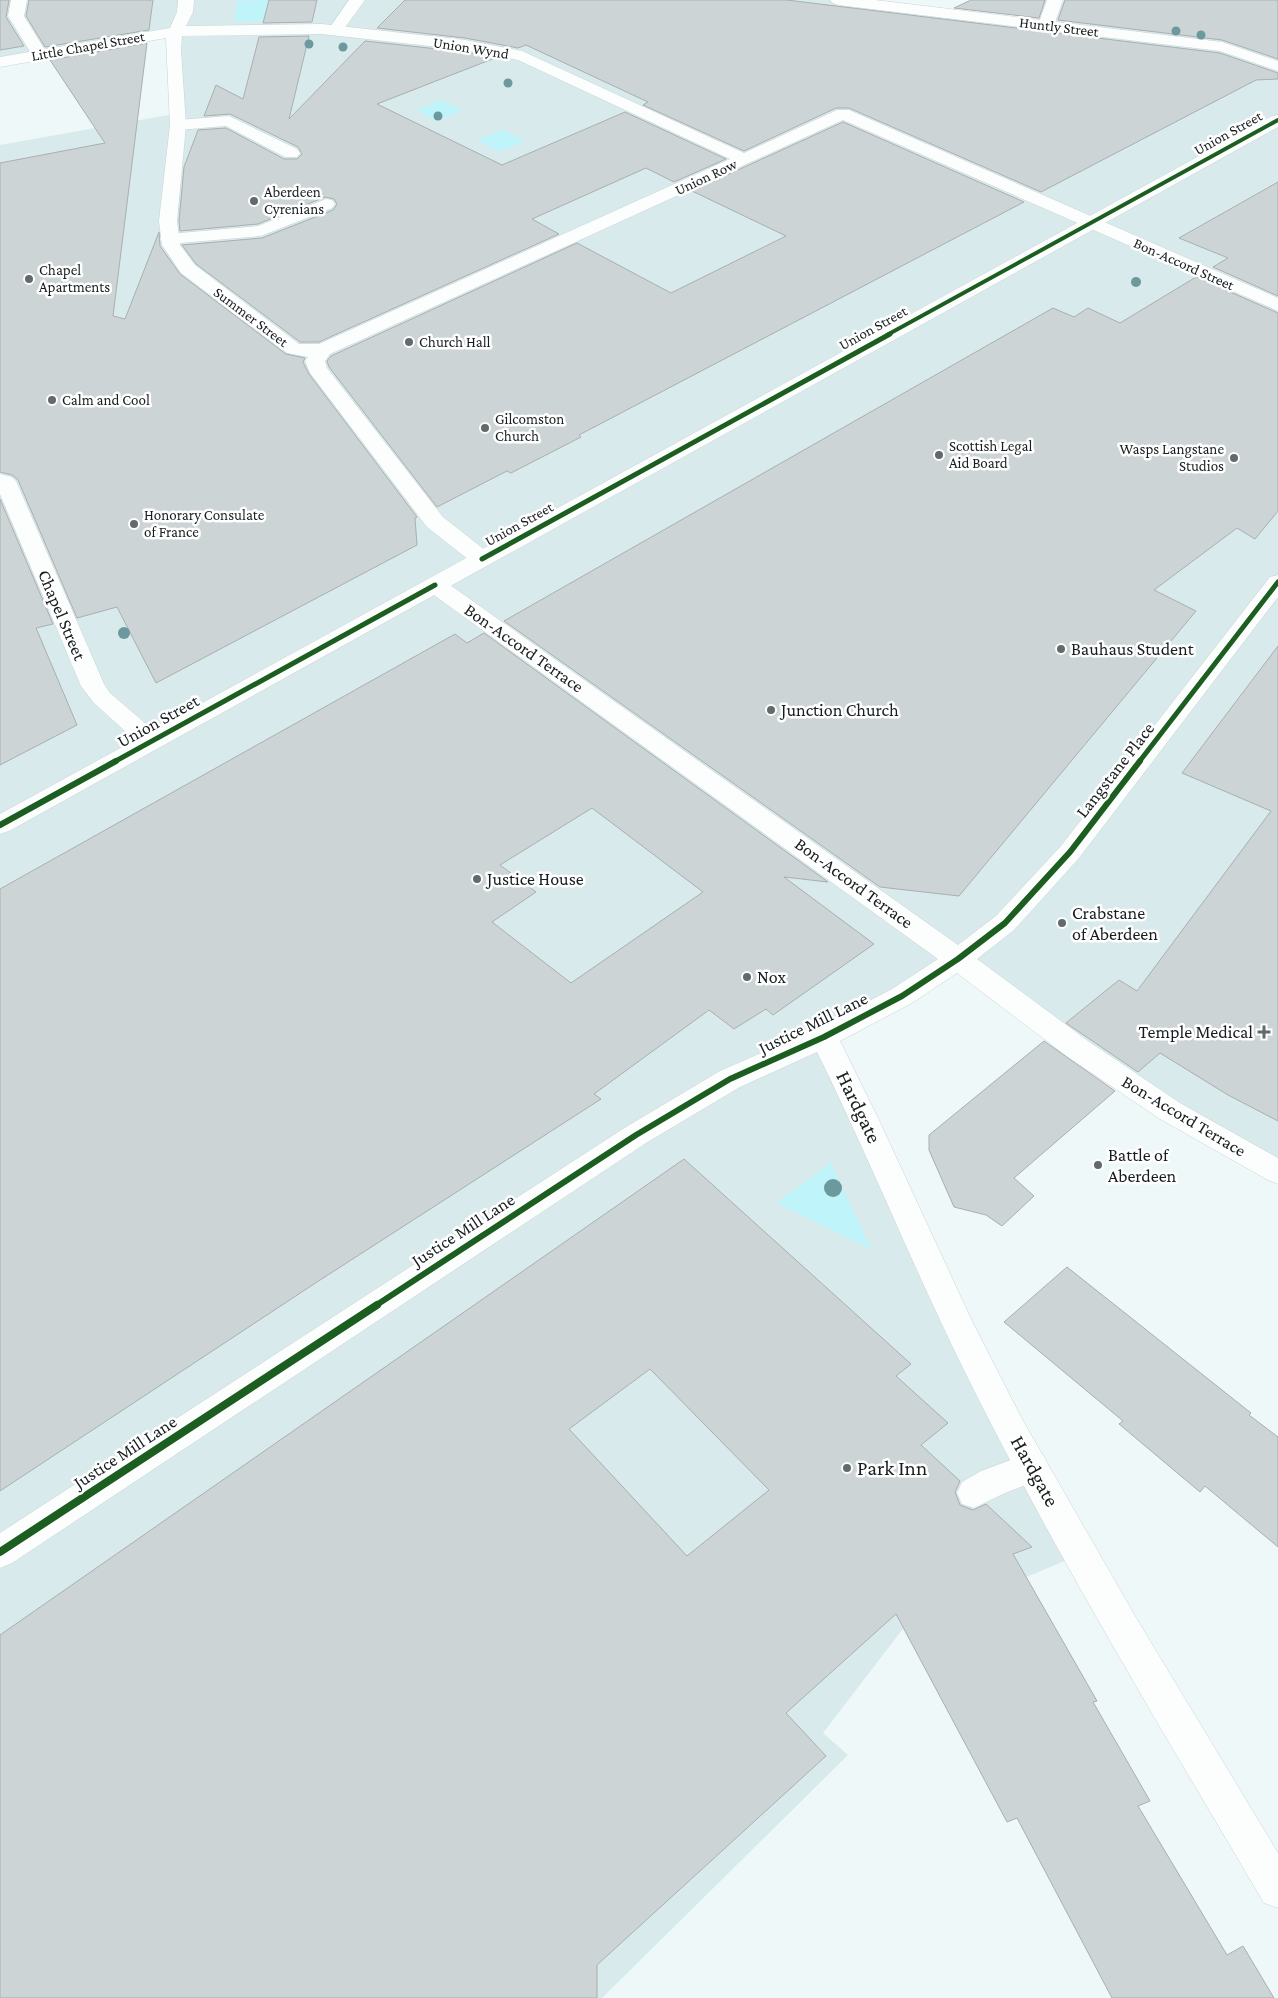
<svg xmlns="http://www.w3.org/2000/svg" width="1278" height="1998" font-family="'Crimson Pro',serif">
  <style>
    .built { fill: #d8eaec }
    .green { fill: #bef4fa }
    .building { fill: #cdd4d5; stroke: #a8afb0; fill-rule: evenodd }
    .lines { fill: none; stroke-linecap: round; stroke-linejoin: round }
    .service-casing { stroke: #cbd3d4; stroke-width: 1 }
    .minor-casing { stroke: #cbd3d4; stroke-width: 1 }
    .tertiary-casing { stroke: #cbd3d4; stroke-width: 1 }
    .service { fill: #fcfefe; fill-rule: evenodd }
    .minor { fill: #fcfefe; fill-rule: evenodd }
    .tertiary { fill: #fcfefe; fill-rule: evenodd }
    .cycleway-far3-casing { stroke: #fff; stroke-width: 5.5 }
    .cycleway-far2-casing { stroke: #fff; stroke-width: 8 }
    .cycleway-far1-casing { stroke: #fff; stroke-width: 9 }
    .cycleway-casing { stroke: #fff; stroke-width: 11 }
    .cycleway-far3 { stroke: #1b5e20; stroke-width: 4 }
    .cycleway-far2 { stroke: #1b5e20; stroke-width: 5 }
    .cycleway-far1 { stroke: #1b5e20; stroke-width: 6 }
    .cycleway { stroke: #1b5e20; stroke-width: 8 }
    .tree { fill: #6c999d }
    .poi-dot { fill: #636a6b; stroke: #fff; stroke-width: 2 }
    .labels { text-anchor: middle; stroke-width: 5; stroke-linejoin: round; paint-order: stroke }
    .far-street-label { font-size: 15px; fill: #181e1f; stroke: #fff }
    .far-poi-label { font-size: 15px; fill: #181e1f; stroke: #fff; text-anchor: start }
    .street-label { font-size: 18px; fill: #181e1f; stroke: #fff }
    .poi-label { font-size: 18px; fill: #181e1f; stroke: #fff; text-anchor: start }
    .near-street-label { font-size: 21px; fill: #181e1f; stroke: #fff }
    .near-poi-label { font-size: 21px; fill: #181e1f; stroke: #fff; text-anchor: start }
  </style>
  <rect width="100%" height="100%" fill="#eef8f9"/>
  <!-- built -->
  <path class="built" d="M0 0H838L1031 23 1041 0H1278V1172L958 959 824 1037 1081 1554 902 1630 823 1733 848 1755 602 1998H0V145L174 114 169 31 0 62Z"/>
  <!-- green -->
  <path class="green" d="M269 0 263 21 235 22 237 1Z
    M441 100 463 110 437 121 416 110Z
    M503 130 525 141 500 152 477 140Z
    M831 1163 871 1249 776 1203Z"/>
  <!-- building -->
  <path class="building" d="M0 0H9L6 17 24 46 0 50Z
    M29 0H153L149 30 45 47 26 16Z
    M269 0H317L312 22 263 23Z
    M405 0H787L1220 53 1278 73V79L1256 80 1041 192 849 108H836L744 151 643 105 648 102 526 45 518 48 465 38 377 28Z
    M971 0H1045L1039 18 954 8Z
    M1065 0H1278V59L1222 40 1058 20Z
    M309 36 289 119 365 41 465 52 495 58 377 104 502 165 625 112 726 159 674 182 646 168 532 219 559 234 319 342H300L196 264 182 245 262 238 333 210 337 204 334 199 325 197 258 224 180 231 179 221 184 167 198 130 226 128 284 159H297L302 154 298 147 230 114 204 116 216 85 243 99 259 37Z
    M147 43 113 316 125 319 159 232 160 246 180 274 286 354 305 358 303 362 309 374 417 517 415 518 417 545 156 683 117 607 77 618 18 480 12 475 0 472V163L105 143 50 60Z
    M843 122 1024 202 579 435 581 437 511 473 507 471 437 507 329 367 327 361 331 356 577 243 671 293 786 236 692 191Z
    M1278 182V296L1213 267 1228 258 1179 238Z
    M1196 277 1278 313V511L1255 539 1237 528 1154 590 1196 611 959 896 880 887 504 621 1053 308 1074 317 1088 308 1120 323Z
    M0 499 53 624 36 628 77 725 0 765Z
    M484 633 828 882 784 877 874 944 773 1015 766 1009 734 1029 709 1010 594 1094 601 1099 317 1282 0 1491V889L455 634 467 643ZM592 808 703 892 571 983 492 922 536 892 500 865Z
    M1278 646V1121L1228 1095 1160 1053 1138 1072 1066 1023 1119 980 1137 991 1271 811 1182 773Z
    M1044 1041 1115 1091 1014 1178 1034 1196 1002 1226 986 1215 954 1207 929 1150V1135Z
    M684 1159 911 1364 896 1376 948 1423 921 1445 960 1481 955 1492 960 1505 973 1510 986 1504 1032 1547 1013 1554 1097 1701 1093 1702 1150 1801 1138 1806 1227 1955 1243 1946 1274 1998H1112L1017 1818 1007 1822 896 1614 786 1713 826 1756 597 1965V1998H0V1635ZM650 1369 769 1490 687 1556 569 1429Z
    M1067 1267 1251 1413 1249 1415 1278 1437V1547L1205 1486 1200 1492 1119 1424 1123 1421 1004 1322Z"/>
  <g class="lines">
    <defs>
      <path id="service" d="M11 0H27L24 16 48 55 46 58H34L8 16Z
        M349 0H365L341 33H331L328 30Z
        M1047 0H1063L1054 25 1051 28H1041L1038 25Z
        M229 116 297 149 300 153 297 157H285L226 126 178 130 172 129 170 125 172 121 178 120Z
        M326 199 332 200 335 204 332 208 261 236 169 244 163 243 160 239 163 235 169 234 258 226Z
        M1032 1452 1044 1456 1049 1467 1044 1478 1005 1493 974 1508 962 1504 957 1493 962 1482 981 1471Z"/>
      <path id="minor" d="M178 0H194L193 12 186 26 322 24 465 40 522 51 744 153 837 110H849L1278 298V311L843 120 330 354 325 361 327 368 443 517 490 554 493 559 490 564 482 566 474 564 427 527 310 373 305 361 308 357 287 353 181 273 162 245 159 221 170 125 166 38 0 67V57L170 28 177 12ZM322 34 465 50 518 60 730 159 319 344H299L195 265 180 245 177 221 186 125 181 50 182 36Z
        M830 0H875L1222 42 1278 61V71L1220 51 838 5 833 3Z
        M1278 575V597L1079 858 1014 930 977 959 1088 1041 1180 1103 1278 1158V1184L1268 1180 1160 1119 1068 1057 957 973 912 1003 840 1041 878 1118 971 1319 1022 1419 1135 1616 1278 1853V1908L1264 1903C1161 1728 1055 1554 965 1372 913 1267 869 1157 817 1052L740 1087 646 1143 12 1563 0 1568V1533L626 1127 720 1071 814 1030 892 989 938 959 427 590 424 585 427 580 435 578 443 580 958 945 996 916 1061 846 1270 577Z"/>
      <path id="tertiary" d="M1278 115V127L9 831 0 834V814L135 740 94 703 81 686 0 494V474L12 477 16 481 104 684 110 693 153 730 1272 116Z"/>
    </defs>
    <!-- service casing -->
    <use href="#service" class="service-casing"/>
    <!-- minor casing -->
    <use href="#minor" class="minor-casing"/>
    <!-- tertiary casing -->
    <use href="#tertiary" class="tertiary-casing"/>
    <!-- service -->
    <use href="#service" class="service"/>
    <!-- minor -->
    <use href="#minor" class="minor"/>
    <!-- tertiary -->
    <use href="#tertiary" class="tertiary"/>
    <defs>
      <path id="cycleway-far3" d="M887 335 1278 120"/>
      <path id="cycleway-far2" d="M482 559 890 334
        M114 762 435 585
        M1139 762 1278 582"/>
      <path id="cycleway-far1" d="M0 825 116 761
        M375 1306 636 1135 730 1079 824 1037 902 996 958 959 1005 923 1070 852 1140 761"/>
      <path id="cycleway" d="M0 1552 377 1305"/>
    </defs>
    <!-- cycleway-far3 casing -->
    <use href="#cycleway-far3" class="cycleway-far3-casing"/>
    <!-- cycleway-far2 casing -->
    <use href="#cycleway-far2" class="cycleway-far2-casing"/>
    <!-- cycleway-far1 casing -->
    <use href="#cycleway-far1" class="cycleway-far1-casing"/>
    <!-- cycleway casing -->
    <use href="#cycleway" class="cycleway-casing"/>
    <!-- cycleway-far3 -->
    <use href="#cycleway-far3" class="cycleway-far3"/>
    <!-- cycleway-far2 -->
    <use href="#cycleway-far2" class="cycleway-far2"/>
    <!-- cycleway-far1 -->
    <use href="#cycleway-far1" class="cycleway-far1"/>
    <!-- cycleway -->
    <use href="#cycleway" class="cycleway"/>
  </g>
  <!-- trees -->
  <g class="tree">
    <circle cx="1176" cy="31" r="4.5"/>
    <circle cx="1201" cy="35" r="4.5"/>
    <circle cx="309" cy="44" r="4.5"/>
    <circle cx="343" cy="47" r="4.5"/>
    <circle cx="508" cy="83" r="4.5"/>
    <circle cx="438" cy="116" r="4.5"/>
    <circle cx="1136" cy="282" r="5"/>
    <circle cx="124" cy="633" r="6"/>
    <circle cx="833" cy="1188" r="9"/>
  </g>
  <!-- markers -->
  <g class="poi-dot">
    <circle cx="254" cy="201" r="5"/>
    <circle cx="29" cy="279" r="5"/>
    <circle cx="409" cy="342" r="5"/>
    <circle cx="52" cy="400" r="5"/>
    <circle cx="485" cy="428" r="5"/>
    <circle cx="939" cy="455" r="5"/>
    <circle cx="1234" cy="458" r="5"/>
    <circle cx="134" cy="524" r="5"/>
    <circle cx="1061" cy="649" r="5"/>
    <circle cx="771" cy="710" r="5"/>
    <circle cx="477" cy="879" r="5"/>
    <circle cx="1062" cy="923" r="5"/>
    <circle cx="747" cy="977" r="5"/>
    <path d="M1261.5 1024.5h5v5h5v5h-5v5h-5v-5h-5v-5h5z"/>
    <circle cx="1098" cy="1165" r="5"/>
    <circle cx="847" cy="1468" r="5"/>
  </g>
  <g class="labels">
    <!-- far-street labels -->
    <g class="far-street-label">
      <text transform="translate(1059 27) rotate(7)" y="5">Huntly Street</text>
      <text transform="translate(88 46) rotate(-10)" y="5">Little Chapel Street</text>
      <text transform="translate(471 48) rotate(9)" y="5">Union Wynd</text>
      <text transform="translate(1228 133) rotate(-29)" y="5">Union Street</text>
      <text transform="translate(706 177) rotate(-25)" y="5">Union Row</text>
      <text transform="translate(1184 264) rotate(24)" y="5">Bon-Accord Street</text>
      <text transform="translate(251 317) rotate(37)" y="5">Summer Street</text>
      <text transform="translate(873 328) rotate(-29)" y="5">Union Street</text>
      <text transform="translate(519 524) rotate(-29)" y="5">Union Street</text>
    </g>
    <!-- far-poi labels -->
    <g class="far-poi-label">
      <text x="264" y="197">Aberdeen<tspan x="264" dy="17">Cyrenians</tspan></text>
      <text x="39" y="275">Chapel<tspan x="39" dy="17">Apartments</tspan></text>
      <text x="419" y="347">Church Hall</text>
      <text x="62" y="405">Calm and Cool</text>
      <text x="495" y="424">Gilcomston<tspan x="495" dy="17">Church</tspan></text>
      <text x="949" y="451">Scottish Legal<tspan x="949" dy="17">Aid Board</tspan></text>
      <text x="1224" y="454" text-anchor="end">Wasps Langstane<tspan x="1224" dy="17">Studios</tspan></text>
      <text x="144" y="520">Honorary Consulate<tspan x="144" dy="17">of France</tspan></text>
    </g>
    <!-- street labels -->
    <g class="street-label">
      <text transform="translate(62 615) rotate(67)" y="6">Chapel Street</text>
      <text transform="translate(524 648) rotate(35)" y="6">Bon-Accord Terrace</text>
      <text transform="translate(158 721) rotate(-29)" y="6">Union Street</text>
      <text transform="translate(1115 770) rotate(-52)" y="6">Langstane Place</text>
      <text transform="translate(854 883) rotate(36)" y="6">Bon-Accord Terrace</text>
      <text transform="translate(813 1023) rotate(-26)" y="6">Justice Mill Lane</text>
      <text transform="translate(1184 1116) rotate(31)" y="6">Bon-Accord Terrace</text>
      <text transform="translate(463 1230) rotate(-33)" y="6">Justice Mill Lane</text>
      <text transform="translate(125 1452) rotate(-33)" y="6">Justice Mill Lane</text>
    </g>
    <!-- poi labels -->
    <g class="poi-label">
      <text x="1071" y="655">Bauhaus Student</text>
      <text x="781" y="716">Junction Church</text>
      <text x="487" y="885">Justice House</text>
      <text x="1072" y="919">Crabstane<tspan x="1072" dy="21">of Aberdeen</tspan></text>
      <text x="757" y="983">Nox</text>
      <text x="1253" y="1038" text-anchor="end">Temple Medical</text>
      <text x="1108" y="1161">Battle of<tspan x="1108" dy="21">Aberdeen</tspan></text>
    </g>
    <!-- near-street labels -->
    <g class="near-street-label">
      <text transform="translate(859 1107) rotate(64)" y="7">Hardgate</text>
      <text transform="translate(1035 1471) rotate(61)" y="7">Hardgate</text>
    </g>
    <!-- near-poi labels -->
    <g class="near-poi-label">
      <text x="857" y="1475">Park Inn</text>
    </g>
  </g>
</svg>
